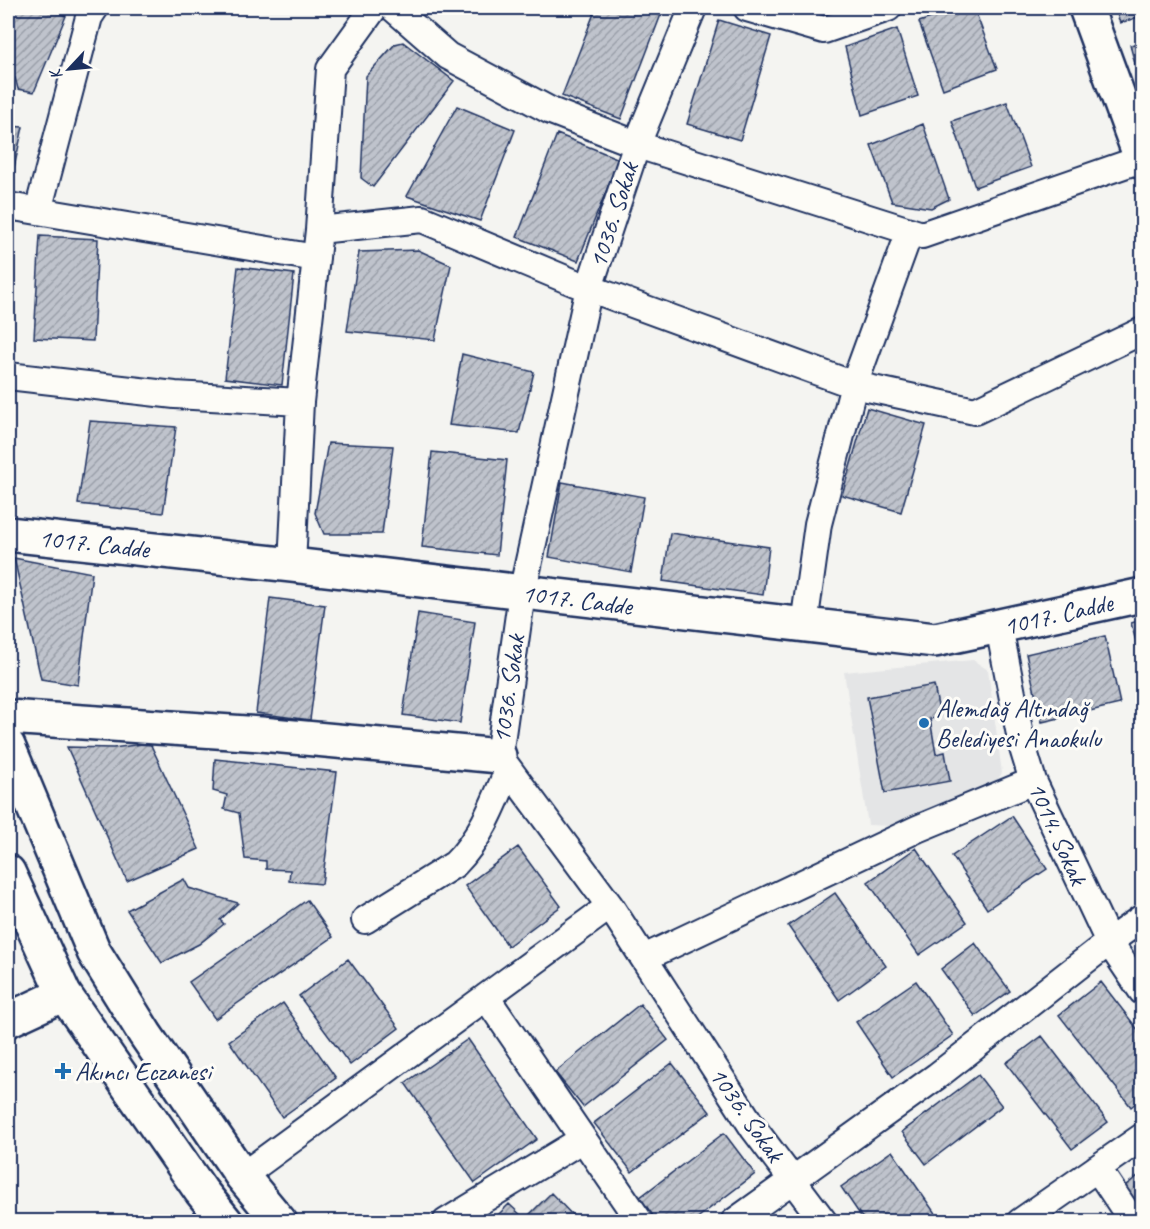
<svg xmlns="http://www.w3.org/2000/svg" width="1150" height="1229" font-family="Caveat,sans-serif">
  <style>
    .built { fill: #e4e5e6 }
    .building { fill: url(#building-hatch); stroke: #1b2f5e; stroke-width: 1.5 }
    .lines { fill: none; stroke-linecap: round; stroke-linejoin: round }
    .street-casing { stroke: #1b2f5e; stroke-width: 30 }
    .secondary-casing { stroke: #1b2f5e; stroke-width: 38 }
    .street { stroke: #fdfcf7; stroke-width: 26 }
    .secondary { stroke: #fdfcf7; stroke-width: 33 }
    .poi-dot { fill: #1f6fb2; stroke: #fdfcf7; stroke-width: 2 }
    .labels { text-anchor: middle; stroke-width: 6; stroke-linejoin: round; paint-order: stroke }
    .street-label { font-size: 26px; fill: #1b2f5e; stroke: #fdfcf7 }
    .poi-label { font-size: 26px; fill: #1b2f5e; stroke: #fdfcf7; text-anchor: start }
  </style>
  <defs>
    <pattern id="building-hatch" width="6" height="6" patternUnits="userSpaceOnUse" patternTransform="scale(1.5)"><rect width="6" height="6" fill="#bfc3cc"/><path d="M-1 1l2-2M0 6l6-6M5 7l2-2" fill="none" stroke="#9a9fa9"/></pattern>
  </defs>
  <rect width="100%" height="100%" fill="#f4f4f1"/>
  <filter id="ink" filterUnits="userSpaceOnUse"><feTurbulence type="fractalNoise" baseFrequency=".0167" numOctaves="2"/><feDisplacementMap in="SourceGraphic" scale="12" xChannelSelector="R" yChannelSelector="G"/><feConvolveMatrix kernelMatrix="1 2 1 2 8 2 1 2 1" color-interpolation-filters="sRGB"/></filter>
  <g filter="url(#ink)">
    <!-- built -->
    <path class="built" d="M973 660 988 670 1002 773 993 786 890 826 868 825 844 672Z"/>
    <!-- building -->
    <path class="building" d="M8 8H48L66 16 34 92 18 89 15 78 8 72Z
      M596 8H650L662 12 621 119 562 96Z
      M960 8H974L997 69 943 89 919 22Z
      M1115 8H1142V16L1120 23Z
      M719 20 771 36 740 140 687 124Z
      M897 29 918 96 862 115 845 47Z
      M403 42 454 81 373 187 361 178 366 76 395 44Z
      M1142 42V90L1130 45Z
      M1007 102 1031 167 975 187 952 121Z
      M457 106 515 130 480 221 407 196Z
      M923 124 949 199 931 208 892 202 871 145Z
      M8 126 23 127 10 186H8Z
      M557 134 619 159 578 261 517 237Z
      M40 236 98 239 93 341 34 338Z
      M418 250 451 265 435 340 347 331 359 252Z
      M238 267 294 274 282 385 225 378Z
      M462 354 534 372 519 433 449 425Z
      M867 408 926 425 901 512 842 495Z
      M90 421 176 427 163 513 78 504Z
      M328 443 393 446 382 534H324L315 513Z
      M432 452 507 460 497 555 422 547Z
      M562 482 644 497 631 572 549 557Z
      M670 533 769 547 763 595 663 581Z
      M14 558 92 573 78 685 41 679Z
      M270 598 325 605 310 720 256 713Z
      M418 613 475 622 460 723 403 715Z
      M1142 620V664L1131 623Z
      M1105 636 1120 704 1042 722 1026 654Z
      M934 685 940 717 930 719 936 754 945 752 950 781 885 793 867 697Z
      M150 743 199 849 127 881 67 747 113 748Z
      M215 759 337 772 322 884 289 881 290 870 266 869V861L245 859 239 813 224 809 227 795 213 791Z
      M1012 816 1047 869 987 909 952 856Z
      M518 847 561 906 508 946 465 886Z
      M916 848 967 922 919 955 868 882Z
      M184 879 189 888 238 903 220 920 224 924 199 944 162 963 127 910Z
      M835 893 886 966 839 1000 788 926Z
      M307 900 333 937 215 1019 189 982Z
      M975 943 1010 991 975 1016 941 969Z
      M348 959 399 1028 350 1065 299 996Z
      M916 981 953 1035 893 1077 856 1022Z
      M1101 982 1142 1035V1098L1131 1107 1059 1015Z
      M283 1003 336 1078 282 1117 229 1041Z
      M640 1004 668 1040 583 1107 555 1072Z
      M1042 1036 1108 1122 1072 1149 1006 1063Z
      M468 1039 537 1139 475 1183 405 1083Z
      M672 1063 710 1112 632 1172 594 1123Z
      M978 1075 1002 1106 926 1164 902 1132Z
      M724 1133 755 1174 692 1222H657L639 1198Z
      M892 1151 941 1222H865L841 1187Z
      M1142 1173V1217L1122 1188Z
      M551 1193 579 1222H491L509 1204 525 1219Z"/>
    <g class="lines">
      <defs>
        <path id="street" d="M393 8 448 56 551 111 644 147 922 235 1141 159
          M693 8 637 144 589 288 522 593 499 756 610 906 754 1129 824 1222
          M747 8 824 30 888 8
          M8 206 316 258
          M38 211 89 17 95 8
          M319 230 422 219 575 283 854 385 975 411 1142 331
          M8 376 175 395 300 402
          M292 565 300 402 319 230 330 69 374 8
          M804 625 818 524 854 385 910 231
          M999 627 1022 745 1033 781 1109 942 1142 991
          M365 920 455 864C481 838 494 804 508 770
          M644 958 917 829 1033 781
          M486 997 640 1222
          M1097 1168 1133 1222
          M242 1176 610 906
          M446 1222 583 1139
          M734 1222 937 1076 1109 942 1142 918
          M1020 1222 1142 1137"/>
        <path id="secondary" d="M1086 8 1142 161
          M8 534 292 565 935 640 1142 595
          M8 717 261 734 499 756
          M8 746 94 952 145 1034 242 1176 280 1222
          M8 872 64 994 201 1191 226 1222
          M8 1020 64 994"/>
      </defs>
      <!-- street casing -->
      <use href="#street" class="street-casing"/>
      <!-- secondary casing -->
      <use href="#secondary" class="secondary-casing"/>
      <!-- street -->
      <use href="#street" class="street"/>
      <!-- secondary -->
      <use href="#secondary" class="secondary"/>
    </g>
  </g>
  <!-- markers -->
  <g class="poi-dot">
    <circle cx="924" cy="723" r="6"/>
    <path d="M60 1062h6v6h6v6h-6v6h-6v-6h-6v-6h6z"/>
  </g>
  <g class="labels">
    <!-- street labels -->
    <g class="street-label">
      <text transform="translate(613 215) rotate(-72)" y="9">1036. Sokak</text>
      <text transform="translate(94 543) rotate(6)" y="9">1017. Cadde</text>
      <text transform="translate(577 599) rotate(7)" y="9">1017. Cadde</text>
      <text transform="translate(1058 614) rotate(-13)" y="9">1017. Cadde</text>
      <text transform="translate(508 689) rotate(-82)" y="9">1036. Sokak</text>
      <text transform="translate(1058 833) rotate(66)" y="9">1014. Sokak</text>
      <text transform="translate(747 1114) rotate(55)" y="9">1036. Sokak</text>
    </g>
    <!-- poi labels -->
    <g class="poi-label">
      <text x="936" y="717">Alemdağ Altındağ<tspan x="936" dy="30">Belediyesi Anaokulu</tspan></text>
      <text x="75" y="1080">Akıncı Eczanesi</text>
    </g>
  </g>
  <!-- margin -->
  <rect width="1150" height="1229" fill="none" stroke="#fdfcf7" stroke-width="30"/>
  <rect x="15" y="15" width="1120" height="1199" fill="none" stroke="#1b2f5e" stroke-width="2" filter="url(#ink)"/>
  <!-- north arrow -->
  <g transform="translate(69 69) rotate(244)" stroke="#fdfcf7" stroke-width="4.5" paint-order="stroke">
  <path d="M0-4.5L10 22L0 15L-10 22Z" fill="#1b2f5e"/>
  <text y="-9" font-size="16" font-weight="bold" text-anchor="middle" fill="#1b2f5e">K</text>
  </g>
</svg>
